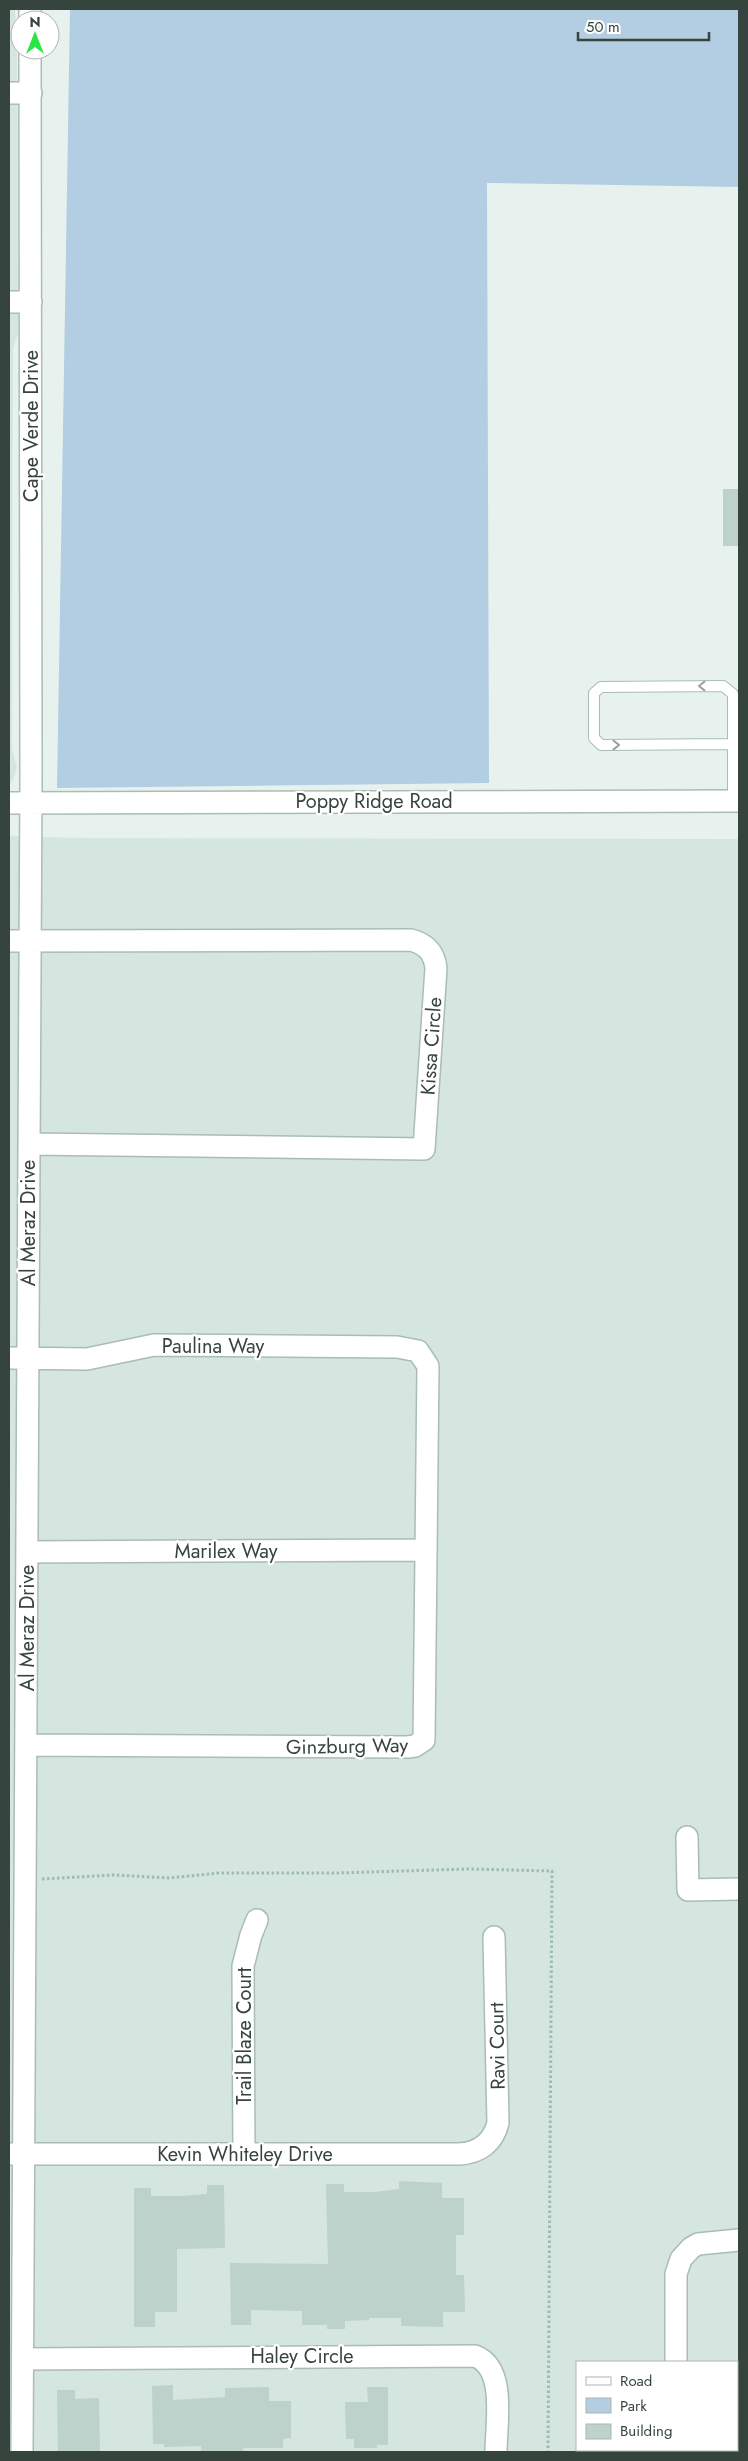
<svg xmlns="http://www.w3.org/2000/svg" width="748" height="2461" font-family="Jost,sans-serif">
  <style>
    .residential { fill: #d5e5e0; fill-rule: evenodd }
    .green { fill: #b3cee2 }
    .building { fill: #bdd2ca }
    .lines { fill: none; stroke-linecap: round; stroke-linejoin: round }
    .lane-casing { stroke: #aabcb6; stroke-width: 12 }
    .street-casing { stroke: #aabcb6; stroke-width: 24 }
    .path { stroke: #9dbdb1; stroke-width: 3; stroke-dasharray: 2.5 2.5; stroke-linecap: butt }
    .lane { stroke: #fff; stroke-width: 10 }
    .street { stroke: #fff; stroke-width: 21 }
    .oneway { stroke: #9aa29e }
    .labels { text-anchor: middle; stroke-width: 4.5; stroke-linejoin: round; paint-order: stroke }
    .street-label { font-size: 20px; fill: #36443e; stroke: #fff }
  </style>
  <rect width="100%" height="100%" fill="#e7f2ee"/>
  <!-- residential -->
  <path class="residential" d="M9 9H15L17 60 18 333 13 349 12 749 17 768 12 782 9 784Z
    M9 836 83 838 739 839V2452H9ZM577 2362H737V2450H577Z"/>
  <!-- green -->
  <path class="green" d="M70 9H739V187L487 183 489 783 57 788Z"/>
  <!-- building -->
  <path class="building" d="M723 489H739V546H723Z
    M399 2181 442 2183V2198H464V2235H456V2275H464L465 2312H443V2327L401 2326V2318H369V2320L345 2321V2329H327V2325H302V2311L251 2310V2325H231L230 2263 328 2264 326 2184H344V2192H375L399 2189Z
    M207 2185H224L225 2248 177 2249V2312H155V2327H134V2188H151V2196H182L207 2194Z
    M173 2385V2400L225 2397V2388L269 2387V2401H291V2438L283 2439V2448H243V2451L201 2452V2446L164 2447V2444H153L152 2386Z
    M367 2387H388V2445H377V2448H354V2439H346L345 2402H368Z
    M57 2390H75V2399L99 2398 100 2452H58Z"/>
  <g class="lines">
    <defs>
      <path id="lane" d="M733 744 601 745 594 738V693L601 687 723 686 733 694V801"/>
      <path id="street" d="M30 9V20
        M9 93H31
        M9 302H31
        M9 803 739 801
        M9 941 411 940C426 944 434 952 436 968L424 1149 29 1144
        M9 1358 87 1359 154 1345 397 1347 418 1351 428 1366 424 1740 415 1746 408 1747 26 1745
        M27 1552 425 1550
        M687 1837 688 1890 739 1889
        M9 2154H459C479 2153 493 2143 498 2123L494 1937
        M244 2154 243 1966 251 1935 257 1920
        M23 2359 475 2356C507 2368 496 2424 496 2452
        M676 2362V2274L681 2259 691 2248 698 2244 739 2240
        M22 2452 31 780 30 50
        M675 2452V2450"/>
    </defs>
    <!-- lane casing -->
    <use href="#lane" class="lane-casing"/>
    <!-- street casing -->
    <use href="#street" class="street-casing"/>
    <!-- path -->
    <path class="path" d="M42 1879 114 1875 170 1878 218 1873H337L469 1869 552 1871 548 2452"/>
    <!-- lane -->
    <use href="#lane" class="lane"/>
    <!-- street -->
    <use href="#street" class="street"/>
  </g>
  <!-- one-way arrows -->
  <defs><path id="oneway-chevron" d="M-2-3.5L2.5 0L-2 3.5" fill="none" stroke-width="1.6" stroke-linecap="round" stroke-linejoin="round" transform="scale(1.25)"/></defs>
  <g class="oneway">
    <use href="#oneway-chevron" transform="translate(702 686) rotate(180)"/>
    <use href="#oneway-chevron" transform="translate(616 745)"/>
  </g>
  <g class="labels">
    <!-- street labels -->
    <g class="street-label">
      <text transform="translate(31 426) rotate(-90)" y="7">Cape Verde Drive</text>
      <text x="374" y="808">Poppy Ridge Road</text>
      <text transform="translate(431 1046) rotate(-86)" y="7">Kissa Circle</text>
      <text transform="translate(28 1223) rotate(-90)" y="7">Al Meraz Drive</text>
      <text x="213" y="1353">Paulina Way</text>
      <text x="226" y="1558">Marilex Way</text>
      <text transform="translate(27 1628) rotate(-90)" y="7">Al Meraz Drive</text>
      <text transform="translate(347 1746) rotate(-1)" y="7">Ginzburg Way</text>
      <text transform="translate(244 2036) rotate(-90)" y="7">Trail Blaze Court</text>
      <text transform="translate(497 2046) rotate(-91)" y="7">Ravi Court</text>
      <text x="245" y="2161">Kevin Whiteley Drive</text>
      <text x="302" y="2363">Haley Circle</text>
    </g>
  </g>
  <!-- border -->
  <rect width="748" height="2461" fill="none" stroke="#36443e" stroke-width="20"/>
  <!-- legend -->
  <rect x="576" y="2361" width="162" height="90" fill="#ffffff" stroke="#afb4b2"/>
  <rect x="586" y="2377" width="25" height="8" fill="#ffffff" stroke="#afb4b2"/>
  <text x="620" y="2386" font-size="15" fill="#36443e">Road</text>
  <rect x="586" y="2398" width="25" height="15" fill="#b3cee2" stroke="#afb4b2"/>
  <text x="620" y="2411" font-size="15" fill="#36443e">Park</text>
  <rect x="586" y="2424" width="25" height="15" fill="#bdd2ca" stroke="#afb4b2"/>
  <text x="620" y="2436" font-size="15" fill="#36443e">Building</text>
  <!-- north arrow -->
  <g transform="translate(35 35)"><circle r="24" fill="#ffffff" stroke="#afb4b2"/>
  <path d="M0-4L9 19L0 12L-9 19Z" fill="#29e642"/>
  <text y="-8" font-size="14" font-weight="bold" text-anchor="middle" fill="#36443e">N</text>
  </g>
  <!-- scale -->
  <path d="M578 32v8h131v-8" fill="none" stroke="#36443e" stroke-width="2.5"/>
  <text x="586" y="32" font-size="15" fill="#36443e" stroke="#ffffff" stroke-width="4" paint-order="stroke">50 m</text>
</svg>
